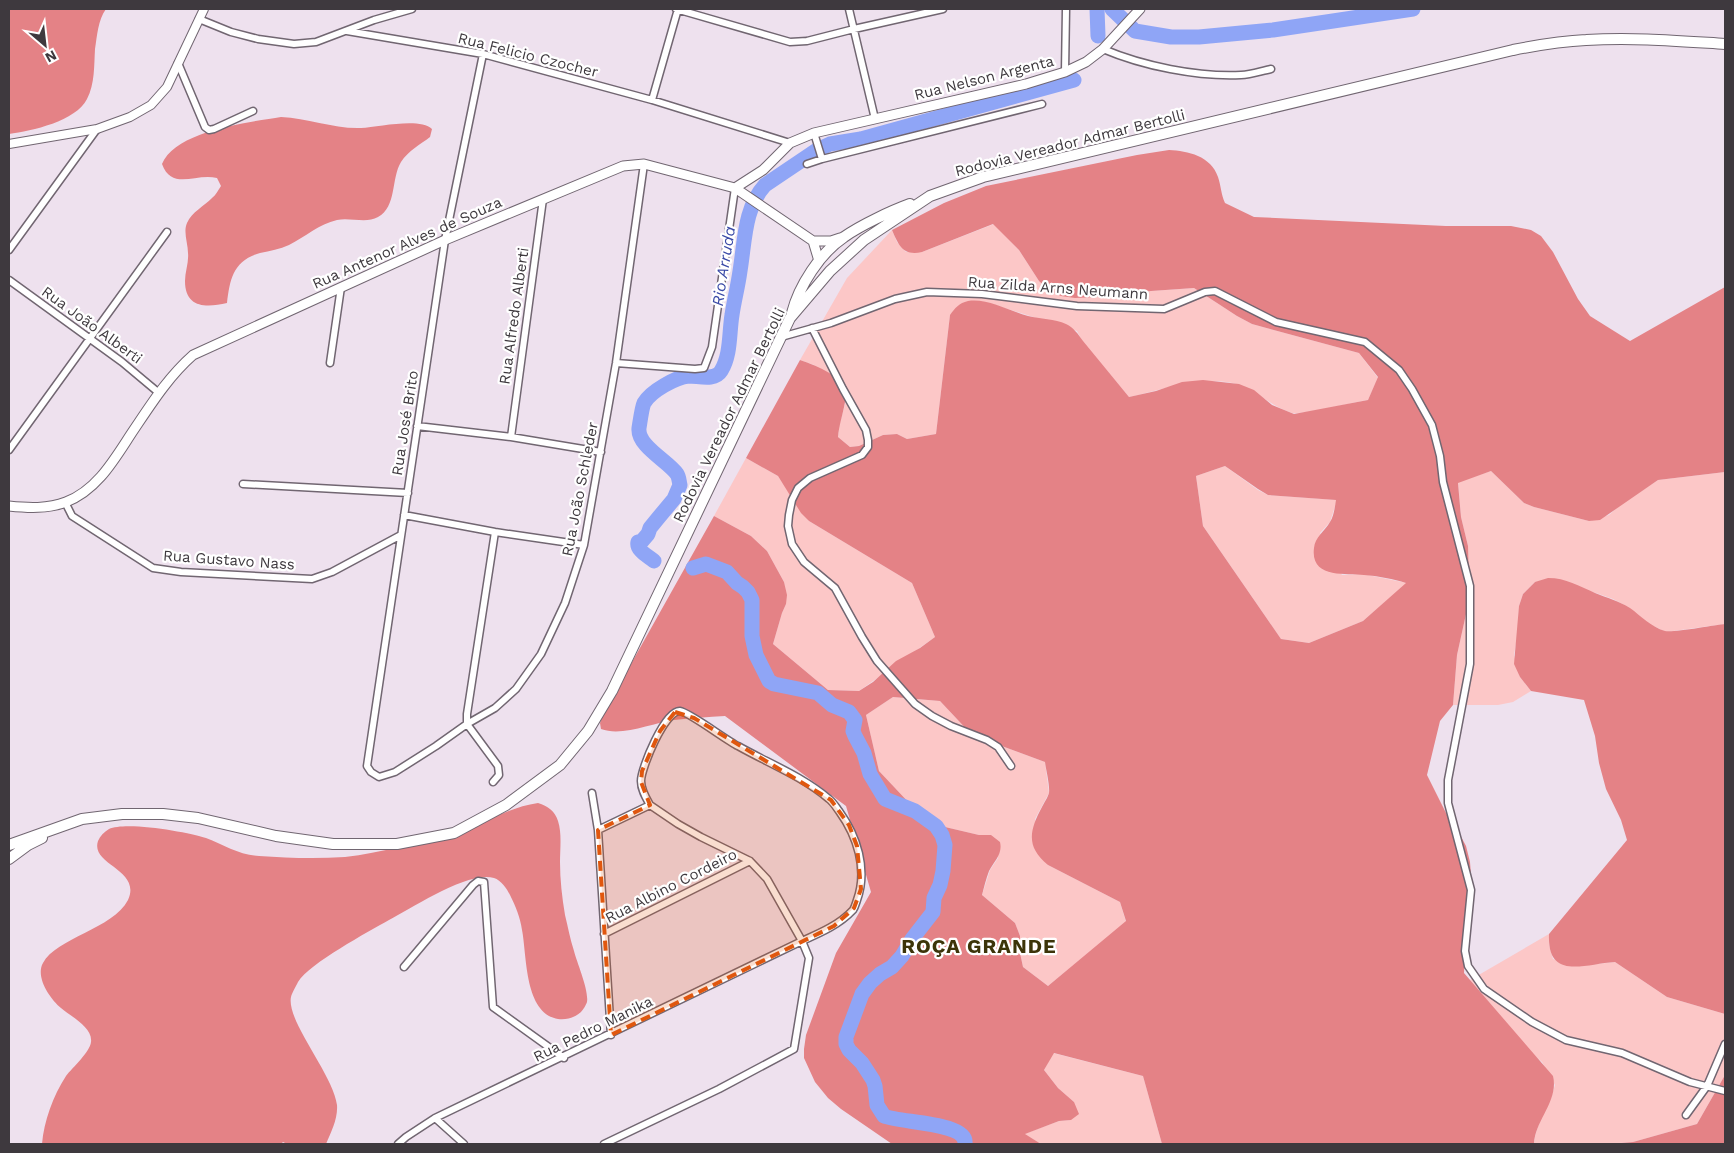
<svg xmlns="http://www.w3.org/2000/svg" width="1734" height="1153" font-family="'Work Sans',sans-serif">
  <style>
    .green { fill: #fcc7c7 }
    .forest { fill: #e48286; fill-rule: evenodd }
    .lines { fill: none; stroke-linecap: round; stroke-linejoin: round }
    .river { stroke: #8fa5f6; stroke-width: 15 }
    .minor-casing { stroke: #716671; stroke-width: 9 }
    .tertiary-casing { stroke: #716671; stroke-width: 10 }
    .secondary-casing { stroke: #716671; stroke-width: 11 }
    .trunk-casing { stroke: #716671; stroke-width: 12 }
    .minor { stroke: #fff; stroke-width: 6 }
    .tertiary { stroke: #fff; stroke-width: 8 }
    .secondary { stroke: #fff; stroke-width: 9 }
    .trunk { stroke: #fff; stroke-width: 10 }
    .marked { fill: #e0570e; fill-opacity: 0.2; stroke: #e0570e; stroke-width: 4; stroke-dasharray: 10 6; stroke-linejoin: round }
    .labels { text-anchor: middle; stroke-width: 4.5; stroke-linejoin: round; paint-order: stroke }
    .street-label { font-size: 15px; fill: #3e393e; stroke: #fff }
    .water-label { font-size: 16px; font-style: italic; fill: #3949a6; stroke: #fff }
    .district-label { font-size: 20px; font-weight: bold; letter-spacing: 1px; fill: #3c3409; stroke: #fff }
  </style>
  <rect width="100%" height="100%" fill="#eee1ee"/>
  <!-- green -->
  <path class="green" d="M994 224 1019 250 1039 281 1117 296 1151 291 1194 288 1237 316 1252 324 1359 353 1378 378 1368 400C1355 402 1301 415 1292 413 1268 406 1253 385 1227 382 1193 377 1162 390 1129 397L1082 341 1077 331 992 304 979 301 950 315 936 434 907 439 897 434 883 435 859 446 850 447 838 437 839 426 846 401 814 365 800 360 847 278 892 230 897 242 906 252H922Z
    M746 458 778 476 809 521 912 583 935 637 859 691 828 690 773 644 782 613 786 604 784 582 767 551 751 536 714 516Z
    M1225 466 1258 490 1268 495 1337 500 1330 522 1320 533 1342 575 1363 574 1407 583 1363 621 1309 643 1281 639 1203 526 1196 476Z
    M1491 471 1524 503 1534 507 1589 521 1609 515 1620 505 1658 480 1725 472V624L1666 632 1647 623 1628 607 1613 599 1596 593 1535 582 1523 594 1519 606 1518 632 1514 655 1520 677 1531 691 1513 702 1498 705H1453L1457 655 1468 605V546L1461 517 1458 482Z
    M893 697 940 701 972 735 1045 762 1049 793 1035 819 1048 865 1120 902 1126 922 1048 986 1023 967 1020 953V936L1015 923 982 895 990 870 998 858 991 835H979L928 823 879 771 866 715Z
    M1549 934V945L1553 959 1579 966 1615 962 1667 997 1725 1014V1075L1697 1124 1633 1142 1610 1144H1534C1535 1124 1550 1105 1555 1085L1542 1062 1533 1054 1470 980Z
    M1053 1053 1143 1076 1162 1144H1041L1024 1134 1059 1121 1071 1120 1074 1102 1058 1088 1044 1070Z"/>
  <!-- forest -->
  <path class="forest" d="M9 9H106C98 20 97 36 95 49 94 65 95 84 87 99 76 121 32 131 9 134Z
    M281 117C308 118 334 129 361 128 378 127 420 117 432 129L430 137C421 144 408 151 401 162 391 178 397 207 378 217 366 224 350 217 337 220 319 224 305 237 289 245 280 249 270 251 260 253 233 261 230 279 227 303 206 308 185 308 185 281 185 272 189 262 188 253 188 243 183 232 187 223 192 212 204 206 212 198 216 195 218 190 221 186L217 178C195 173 172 191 162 164 175 131 249 122 281 117Z
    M1169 150C1188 151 1211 156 1218 177 1221 186 1221 194 1225 203L1254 217 1446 226H1511L1531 230 1541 236 1553 252 1578 299 1590 316 1630 341 1725 287V472L1658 480 1600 520 1589 521 1534 507 1524 503 1491 471 1458 483 1461 517 1468 546 1469 584 1468 605 1457 655 1453 705 1440 721 1427 775 1447 815 1457 829 1466 846 1470 862 1471 875 1467 901 1464 973 1553 1076C1559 1101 1535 1120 1534 1144H1162L1143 1076 1054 1053 1044 1070 1058 1088 1074 1102 1079 1114 1071 1120 1059 1121 1025 1134 1041 1144H892L841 1109 828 1098 815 1082 804 1058V1049L806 1035 836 953 871 892 846 806 725 716C708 717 691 718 674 720 652 723 622 737 601 729L600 723 604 712 714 516 751 536 767 551 784 582 787 595 786 604 782 613 773 644 828 690 859 691 873 682 896 661 920 648 935 637 912 583 809 521 801 513 778 476 746 458 800 360C819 367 849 377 845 402 843 414 839 425 838 437L850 447 859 446 883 435 897 434 907 439 936 434 950 315C955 308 959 303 968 301 988 298 1009 311 1028 316 1040 319 1055 319 1066 324 1074 328 1078 334 1083 341L1129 397 1156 391 1182 382 1203 380 1239 384 1254 390 1272 405 1294 414 1368 400 1378 377 1359 353 1252 324 1237 316 1194 288 1151 291 1117 296 1075 298 1061 296 1049 290 1039 281 1019 250 993 224 922 252C903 256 899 246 892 230L944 203 986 186 1137 155ZM1225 466 1258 489 1268 495 1336 500C1335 506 1334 516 1330 522 1325 531 1315 537 1314 548 1310 579 1346 573 1364 575 1378 576 1394 579 1406 583L1363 621 1309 643 1281 639 1203 526 1196 476ZM893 697 940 701 972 735 1045 762C1046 770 1050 785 1049 793 1048 797 1044 803 1042 807 1029 831 1026 847 1048 865L1120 902 1126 921 1048 986 1023 967 1020 953V936L1015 923 982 895C984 887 986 879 989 871 994 861 1003 854 1000 842L991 835H979L928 823 879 771 866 715Z
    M1548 578C1566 578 1579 586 1595 593 1607 598 1619 601 1630 608 1641 616 1651 627 1665 631 1672 633 1715 625 1725 624V1014L1667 997 1615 962C1584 964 1547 981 1549 934L1627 840 1621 820 1606 789 1599 763 1595 736 1584 700 1531 691 1520 677 1514 664 1519 606 1523 594 1535 582Z
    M538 803C548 806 555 811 558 821 562 833 560 849 560 862 560 880 562 897 565 915 568 927 570 939 574 951 577 963 589 990 587 1002 586 1005 583 1010 581 1012 574 1018 566 1020 558 1019 524 1013 527 955 522 930 520 917 516 907 510 895 507 889 501 880 494 878 469 870 412 908 389 920 368 932 310 963 298 982 296 986 292 993 291 997 286 1021 333 1074 337 1105 338 1119 331 1132 326 1144H287L283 1142 281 1144H42C44 1121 53 1096 66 1076 73 1067 90 1052 91 1042 93 1027 70 1016 61 1008 50 999 35 977 43 963 56 938 113 929 128 900 142 869 90 865 98 841 100 836 104 832 109 829 126 821 188 832 206 838 224 845 239 855 259 856 287 858 316 859 345 857 363 855 381 851 400 847 412 845 425 843 437 839 451 835 464 830 478 824 498 816 516 806 538 803Z
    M1725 1075V1144H1610L1633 1142 1697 1124Z"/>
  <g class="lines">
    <!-- river -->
    <path class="river" d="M1097 9 1098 36
      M1112 9 1135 31 1171 37H1199L1273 30 1413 9
      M654 561C648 556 636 550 638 542L642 541 648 534 650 528 659 517 674 499 680 485C679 481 679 477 677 474 668 461 637 446 639 428 640 422 642 407 644 403 651 391 676 377 689 376 699 376 715 381 721 371 731 355 729 333 732 315 734 301 738 286 740 271 745 241 744 208 765 185L817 150 830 144 861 139 1074 80
      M693 568 706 564 727 572 737 583 743 587 748 592 752 600V636L756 655 769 681 774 684 818 693 832 705 849 712 855 720 853 731 855 736 864 753 870 774 885 799 915 811 936 826 942 835 945 845 943 871 940 885 934 898 933 912 912 939 902 956 892 967 880 974 870 983 862 994 846 1037V1044L849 1050 862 1063 873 1080 875 1086 877 1105 884 1116C900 1123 968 1122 965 1144"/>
    <defs>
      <path id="minor" d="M676 9 790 42 807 41 854 29 943 9
        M849 9 875 119
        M199 19 231 32 258 39 294 44 316 42 374 20 412 9
        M347 31 483 54 652 100 790 143
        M1103 49C1143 66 1197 77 1241 75 1251 75 1261 71 1271 69
        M483 54 445 240 367 766 371 772 379 777 395 772 436 746 467 724 495 708 516 689 541 654 565 603 584 545 616 363 644 164
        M178 63 205 127 209 130 214 129 253 111
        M1065 72 1066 9
        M652 100 678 9
        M822 159 1042 104
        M807 164 822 159 814 133
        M9 250 97 129
        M9 280 122 362 159 393
        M812 328 843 389 866 430 868 440V447L862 455 810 478 798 488 792 500 789 515 788 526 792 544 804 562 835 588 862 637 877 661 915 704 932 716 951 726 987 740 998 747 1011 766
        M781 337 831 323 895 299 927 292 982 294 1077 306 1164 309 1205 292 1215 291 1276 322 1365 342 1399 370 1412 389 1432 425 1440 456 1443 482 1470 586V664L1448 780V803L1471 890 1465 951 1468 966 1484 989 1532 1022 1566 1040 1622 1053 1690 1082 1725 1091
        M330 363 341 287
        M616 363 695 369 704 368 712 347 735 188
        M417 426 511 437 601 452
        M511 437 543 199
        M9 450 167 232
        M243 484 408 493
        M65 502 72 516 153 568 181 572 312 579 332 572 401 535
        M404 515 495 532 584 545
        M493 782 499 775 498 766 467 724V714L495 532
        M592 793 598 830 611 1035
        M598 830 650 805C646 798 641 790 641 781 641 768 665 710 680 711 689 712 726 740 738 746 768 763 802 776 829 799 833 802 836 807 839 811 857 836 868 869 857 900 856 903 855 907 853 910 839 925 820 933 802 941L809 958 794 1049 719 1089 604 1144
        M604 934 750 861
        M404 967 473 885 478 881 484 882 493 1007 564 1058
        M1686 1115 1707 1086 1725 1044
        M435 1118 464 1144
        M398 1144 406 1137 435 1118 802 941 767 879 750 861 701 837 678 824 650 805"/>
      <path id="tertiary" d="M9 144 97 129 130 117 151 105 167 87 204 9"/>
      <path id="secondary" d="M735 188 763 170 790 143 814 133 1026 84 1065 72 1086 62 1103 49 1140 9
        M813 241 819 261
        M9 506C28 508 48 509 66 502 97 490 114 460 131 434 150 406 167 378 193 355L445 240 623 166 644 164 735 188 813 241H831L840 238"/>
      <path id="trunk" d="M792 313C799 286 820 253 844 237 861 225 891 211 910 204
        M9 845 82 819 122 814H163L198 818 276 836 333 844H397L454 833 506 805 560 765 588 731 612 691 790 318 830 271 864 240 930 196 983 177 1513 50C1538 45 1562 41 1586 40 1633 37 1679 41 1725 44
        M9 859 28 845 42 838"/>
    </defs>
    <!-- minor casing -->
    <use href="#minor" class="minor-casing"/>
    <!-- tertiary casing -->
    <use href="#tertiary" class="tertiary-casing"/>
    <!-- secondary casing -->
    <use href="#secondary" class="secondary-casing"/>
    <!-- trunk casing -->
    <use href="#trunk" class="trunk-casing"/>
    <!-- minor -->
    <use href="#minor" class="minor"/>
    <!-- tertiary -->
    <use href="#tertiary" class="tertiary"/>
    <!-- secondary -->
    <use href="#secondary" class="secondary"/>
    <!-- trunk -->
    <use href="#trunk" class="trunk"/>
  </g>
  <!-- marked area -->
  <path class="marked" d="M675 712 694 718 831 800 849 825 857 846 861 889 854 908 834 926 611 1035 598 830 650 805 641 782 642 771 660 731Z"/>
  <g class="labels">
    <!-- street labels -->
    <g class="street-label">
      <text transform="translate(528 55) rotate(14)" y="5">Rua Felicio Czocher</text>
      <text transform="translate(984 78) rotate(-14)" y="5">Rua Nelson Argenta</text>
      <text transform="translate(1070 143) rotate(-14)" y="5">Rodovia Vereador Admar Bertolli</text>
      <text transform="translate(407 243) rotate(-24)" y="5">Rua Antenor Alves de Souza</text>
      <text transform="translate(1058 288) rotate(4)" y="5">Rua Zilda Arns Neumann</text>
      <text transform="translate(514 316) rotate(-82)" y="5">Rua Alfredo Alberti</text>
      <text transform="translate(92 325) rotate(36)" y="5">Rua João Alberti</text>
      <text transform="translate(729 415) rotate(-64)" y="5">Rodovia Vereador Admar Bertolli</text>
      <text transform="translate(405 423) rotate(-81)" y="5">Rua José Brito</text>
      <text transform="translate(580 489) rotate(-79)" y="5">Rua João Schleder</text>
      <text transform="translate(229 560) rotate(4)" y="5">Rua Gustavo Nass</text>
      <text transform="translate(671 886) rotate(-27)" y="5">Rua Albino Cordeiro</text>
      <text transform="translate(593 1029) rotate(-26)" y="5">Rua Pedro Manika</text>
    </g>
    <!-- water labels -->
    <g class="water-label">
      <text transform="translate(723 266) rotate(-81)" y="6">Rio Arruda</text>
    </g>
    <!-- district labels -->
    <g class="district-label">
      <text x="979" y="953">ROÇA GRANDE</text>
    </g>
  </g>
  <!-- border -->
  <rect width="1734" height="1153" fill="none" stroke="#3e393e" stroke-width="20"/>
  <!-- north arrow -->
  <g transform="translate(45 45) rotate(152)" stroke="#ffffff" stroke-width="4" paint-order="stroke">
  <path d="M0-4L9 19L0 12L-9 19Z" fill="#3e393e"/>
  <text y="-8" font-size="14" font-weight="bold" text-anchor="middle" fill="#3e393e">N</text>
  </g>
</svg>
